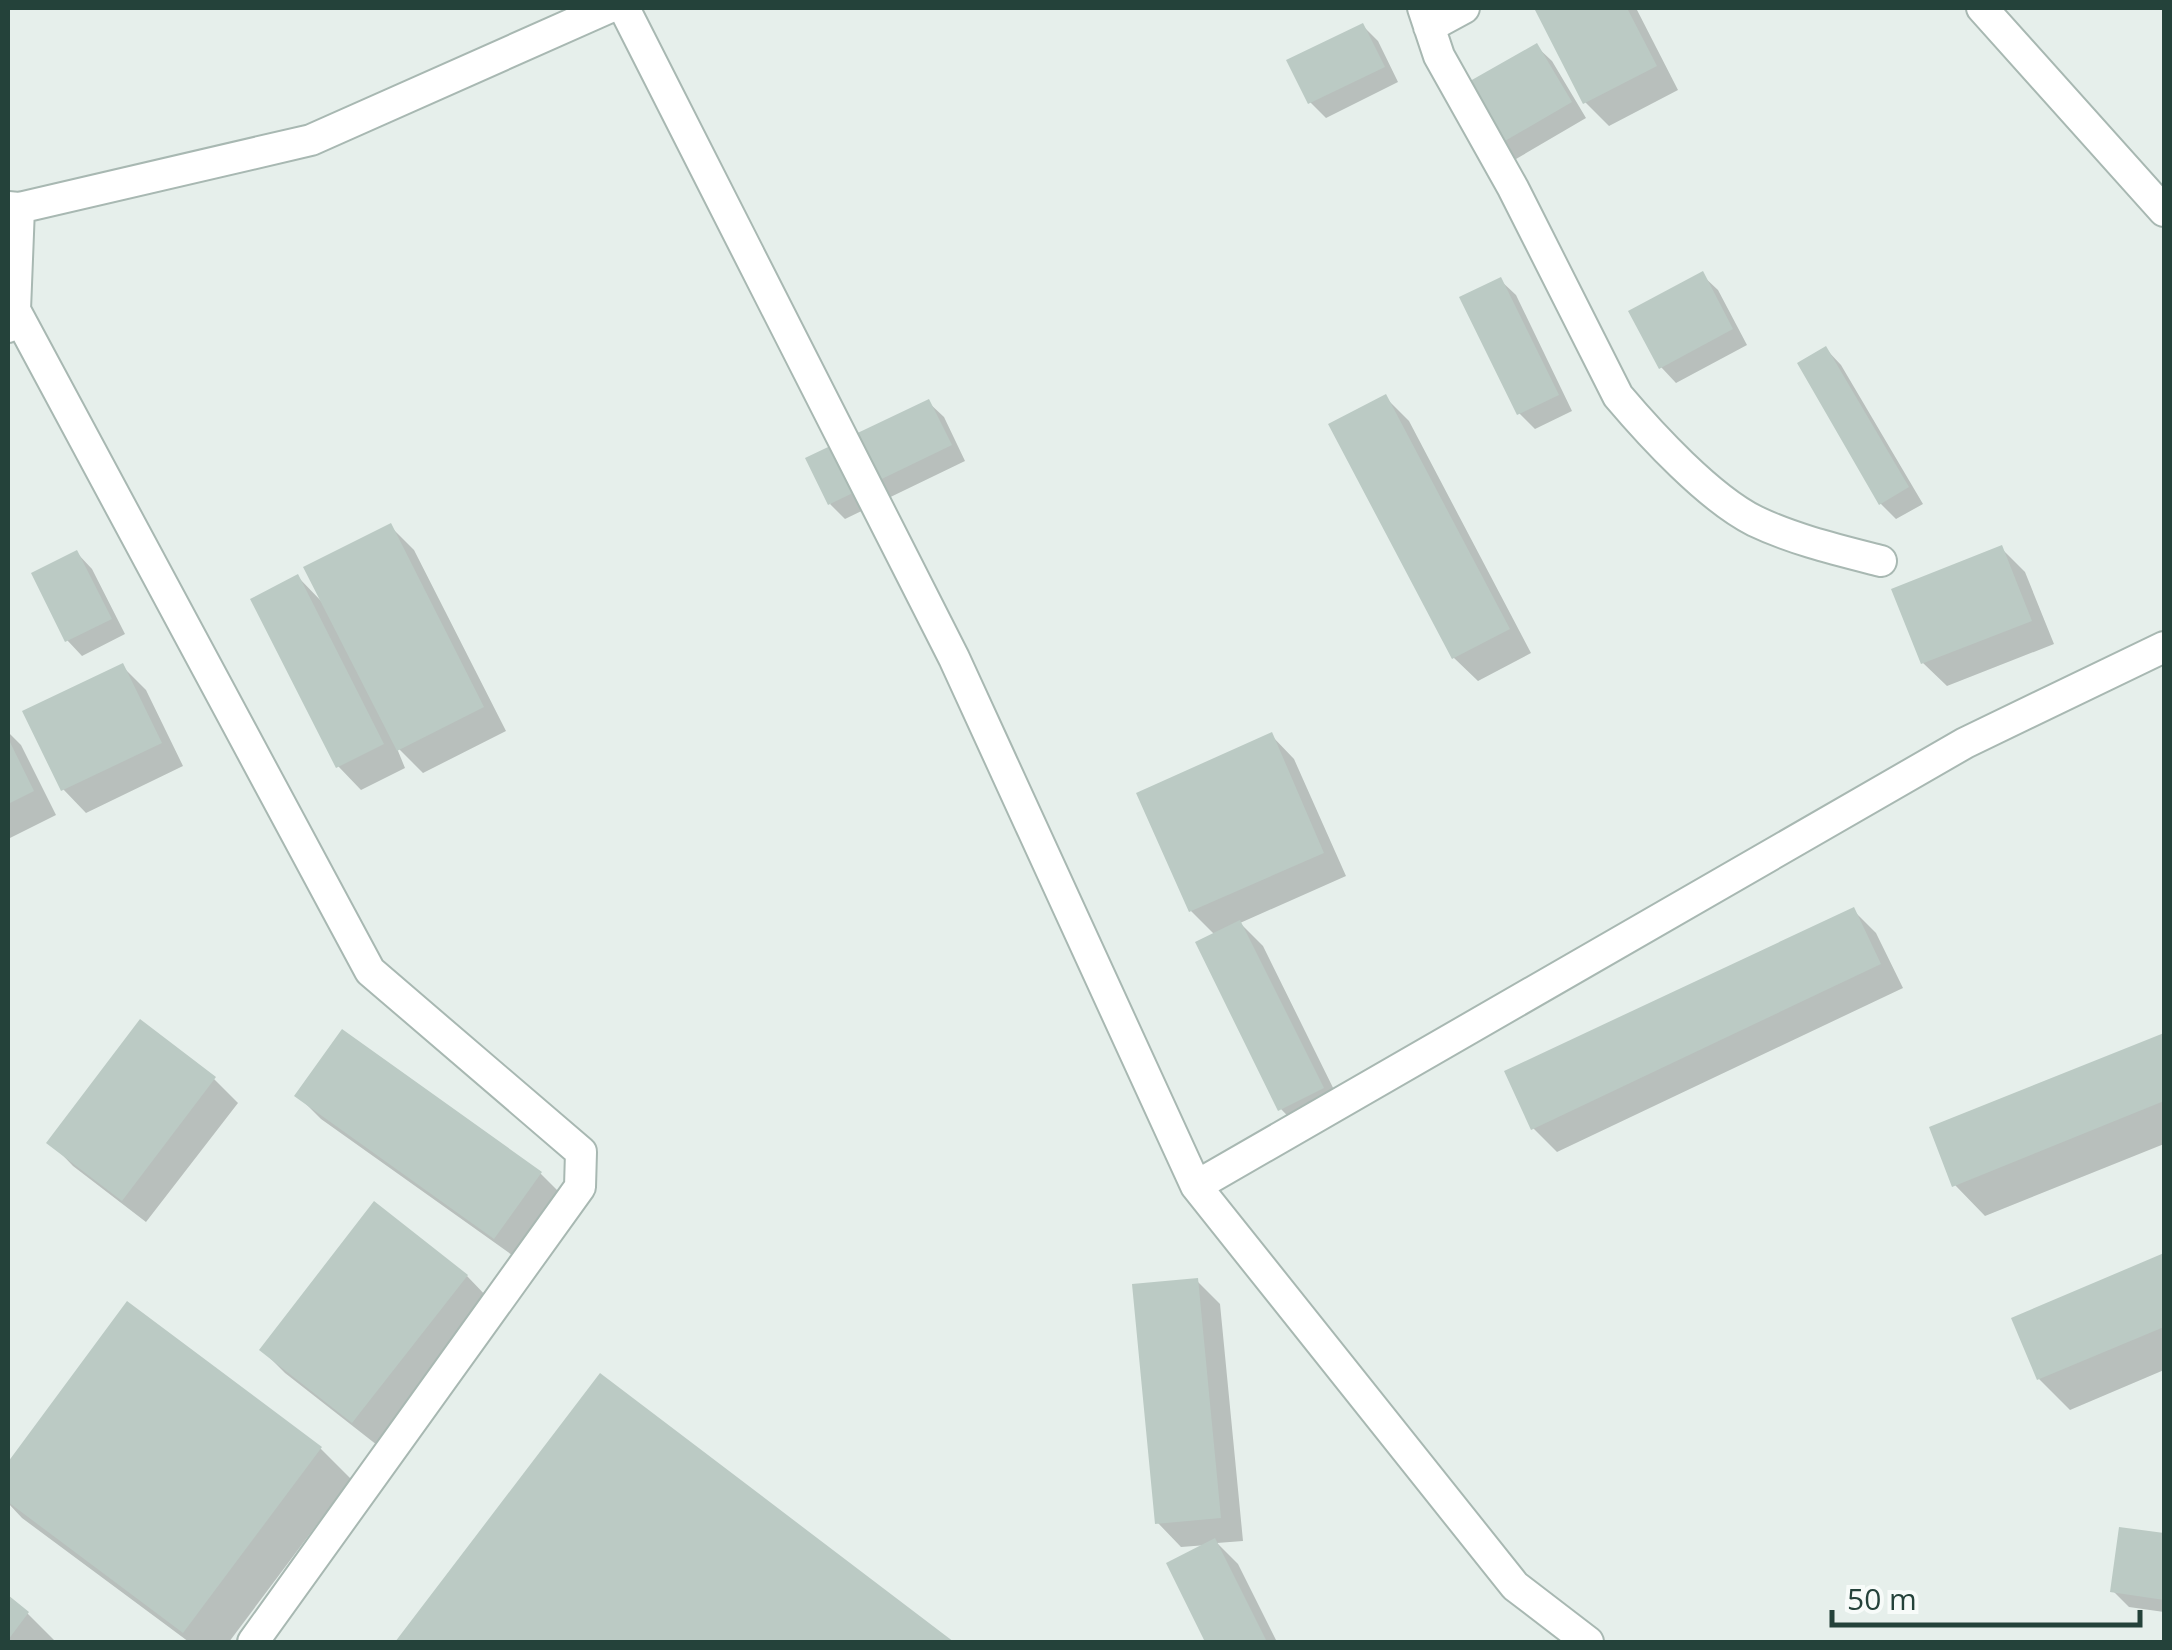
<svg xmlns="http://www.w3.org/2000/svg" width="2172" height="1650" font-family="'Open Sans',sans-serif">
  <style>
    .shadow { fill: #0003 }
    .building { fill: #bbcac4 }
    .lines { fill: none; stroke-linecap: round; stroke-linejoin: round }
    .minor-casing { stroke: #a8b8b2; stroke-width: 34 }
    .minor { stroke: #fff; stroke-width: 30 }
  </style>
  <rect width="100%" height="100%" fill="#e6efeb"/>
  <!-- shadow -->
  <path class="shadow" d="M1546 8H1636L1678 90 1609 126 1585 102 1538 11Z
    M1363 26 1378 41 1398 82 1326 118 1310 102Z
    M1536 46 1552 61 1586 118 1516 159 1500 144Z
    M1702 275 1718 290 1747 345 1676 383 1661 367Z
    M1500 280 1516 295 1572 411 1535 429 1519 413Z
    M1826 349 1841 365 1923 504 1896 519 1881 504Z
    M1385 397 1409 421 1531 653 1478 681 1454 658Z
    M928 402 944 417 965 461 845 519 830 504Z
    M390 526 414 550 506 731 423 773 396 746 405 768 361 790 338 766 298 577 323 603Z
    M2001 548 2025 572 2054 644 1947 686 1923 663Z
    M77 553 92 569 125 634 82 656 67 640Z
    M122 666 146 690 183 766 86 813 63 789Z
    M8 732 21 745 56 815 8 839Z
    M1271 735 1294 759 1346 876 1240 923 1263 946 1345 1112 1304 1133 1281 1109 1215 935 1191 911Z
    M1853 910 1876 933 1903 988 1557 1152 1533 1128Z
    M141 1023 214 1079 238 1103 146 1222 73 1166 50 1142Z
    M2164 1036V1144L1985 1216 1955 1185 1932 1129Z
    M298 1096 541 1174 564 1197 519 1260 321 1119Z
    M2164 1256V1370L2070 1410 2039 1379 2014 1319Z
    M467 1276 490 1300 377 1445 285 1373 262 1350Z
    M1197 1281 1220 1304 1243 1541 1217 1543 1238 1564 1277 1642H1208L1169 1564 1207 1545 1181 1547 1158 1523Z
    M128 1305 321 1449 351 1479 229 1642H189L22 1518 8 1503V1466Z
    M601 1377 950 1642H398Z
    M2121 1530 2164 1536V1612L2129 1607 2113 1591Z
    M8 1598 27 1613 56 1642H8Z"/>
  <!-- building -->
  <path class="building" d="M1540 8H1627L1657 66 1583 104 1535 10Z
    M1363 23 1385 67 1308 104 1286 60Z
    M1537 43 1572 102 1498 145 1463 85Z
    M1703 271 1733 329 1659 369 1628 311Z
    M1501 277 1559 395 1517 415 1459 297Z
    M1826 346 1909 487 1879 505 1797 363Z
    M1386 394 1510 629 1452 659 1328 424Z
    M929 399 952 445 828 505 805 458Z
    M391 523 484 707 397 751 303 567Z
    M2002 545 2032 621 1921 664 1891 589Z
    M77 550 112 619 65 642 31 573Z
    M298 574 384 744 336 768 250 599Z
    M123 663 162 743 61 791 22 711Z
    M1272 732 1324 853 1189 912 1136 793Z
    M8 738 34 791 8 804Z
    M1854 907 1881 964 1531 1130 1504 1071Z
    M1240 920 1324 1088 1278 1111 1195 942Z
    M140 1019 216 1077 122 1201 46 1143Z
    M342 1029 542 1172 494 1239 294 1096Z
    M2164 1033V1101L1952 1187 1929 1127Z
    M374 1201 468 1275 352 1423 259 1350Z
    M2164 1253V1327L2037 1380 2011 1318Z
    M1198 1278 1221 1518 1155 1524 1132 1284Z
    M127 1301 322 1447 183 1633 8 1502V1462Z
    M600 1373 954 1642H395Z
    M2119 1527 2164 1533V1600L2110 1592Z
    M1215 1538 1267 1642H1205L1166 1563Z
    M8 1595 29 1612 8 1640Z"/>
  <g class="lines">
    <defs>
      <path id="minor" d="M624 8 954 658 1196 1186 1515 1586 1588 1642
        M1423 8 1439 56 1513 188 1618 396C1651 435 1709 498 1755 521 1795 540 1838 550 1881 561
        M1982 8 2164 211
        M1429 27 1464 8
        M8 207 19 208 311 140 608 8
        M15 310 370 971 581 1152 580 1187 253 1642
        M8 327 15 310 19 208
        M1196 1186 1965 743 2164 647"/>
    </defs>
    <!-- minor casing -->
    <use href="#minor" class="minor-casing"/>
    <!-- minor -->
    <use href="#minor" class="minor"/>
  </g>
  <!-- border -->
  <rect width="2172" height="1650" fill="none" stroke="#24423a" stroke-width="20"/>
  <!-- scale -->
  <path d="M1832 1610v15h308v-15" fill="none" stroke="#24423a" stroke-width="5"/>
  <text x="1847" y="1610" font-size="30" fill="#24423a" stroke="#f7fbf9" stroke-width="8" paint-order="stroke">50 m</text>
</svg>
